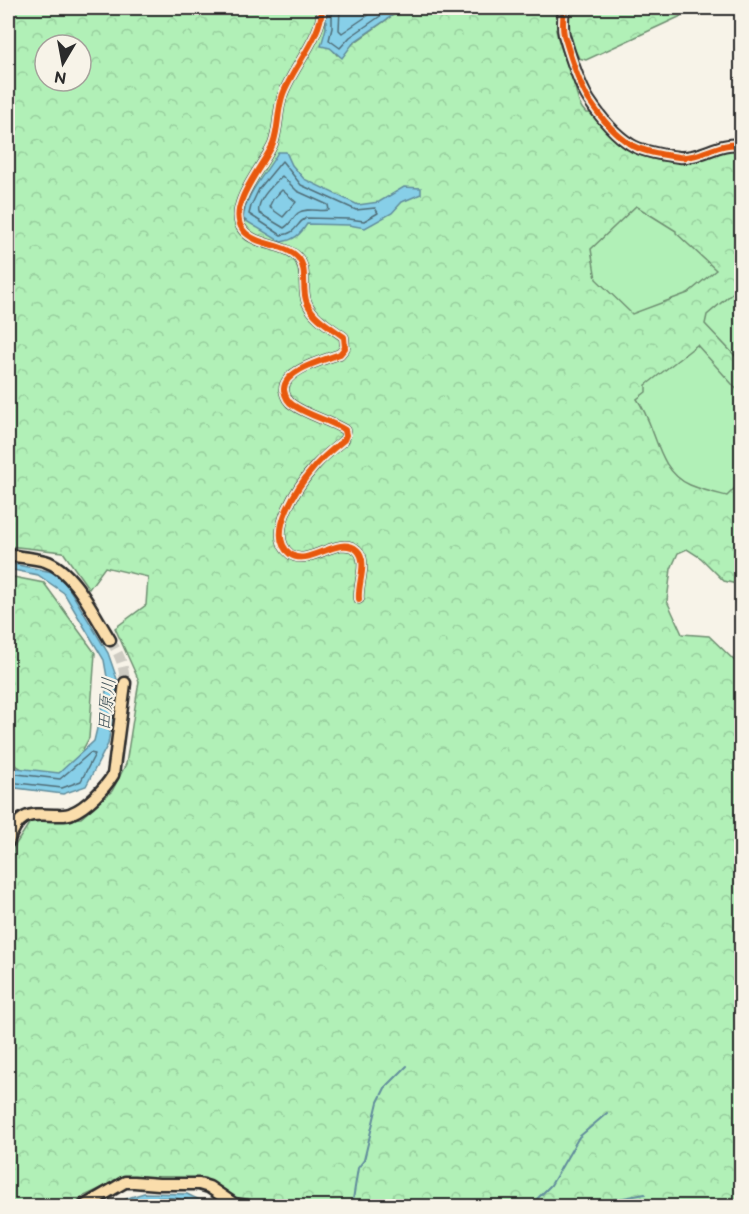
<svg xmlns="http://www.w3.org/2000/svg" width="749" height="1214" font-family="'Balsamiq Sans','Klee One',sans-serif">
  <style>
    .forest { fill: url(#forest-crowns); stroke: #6e8e71; stroke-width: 1.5; fill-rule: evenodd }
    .pitch { fill: #b1f0b7; stroke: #6e8e71; stroke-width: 1.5 }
    .water { fill: #87cfe8; stroke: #628d9c; stroke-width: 1.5 }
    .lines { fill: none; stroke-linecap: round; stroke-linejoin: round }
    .shore { stroke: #506d77; stroke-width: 1.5 }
    .stream { stroke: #628d9c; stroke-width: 2 }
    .primary-tunnel { stroke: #cecbc2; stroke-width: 10; stroke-dasharray: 10 5; stroke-linecap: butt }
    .minor-casing { stroke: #2b2b2b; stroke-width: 11 }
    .tertiary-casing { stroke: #2b2b2b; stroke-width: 14 }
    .primary-casing { stroke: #2b2b2b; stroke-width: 15 }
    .minor { stroke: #f7f3e8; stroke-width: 7 }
    .tertiary { stroke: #f7f3e8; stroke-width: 9 }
    .primary { stroke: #faddab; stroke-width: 10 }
    .cycleway-casing { stroke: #f7f3e8; stroke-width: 10 }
    .cycleway { stroke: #e8590c; stroke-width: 6 }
    .labels { text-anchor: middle; stroke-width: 4.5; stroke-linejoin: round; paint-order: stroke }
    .water-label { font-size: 18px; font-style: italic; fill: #42545a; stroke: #f7f3e8 }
  </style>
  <defs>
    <pattern id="forest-crowns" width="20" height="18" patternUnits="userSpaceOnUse" patternTransform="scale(1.5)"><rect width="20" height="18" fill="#b1f0b7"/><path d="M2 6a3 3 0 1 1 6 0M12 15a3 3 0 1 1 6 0" fill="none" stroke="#98ce9e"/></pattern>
  </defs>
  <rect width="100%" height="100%" fill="#f7f3e8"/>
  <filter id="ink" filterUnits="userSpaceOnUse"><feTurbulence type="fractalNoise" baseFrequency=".0167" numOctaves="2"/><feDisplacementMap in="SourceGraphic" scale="12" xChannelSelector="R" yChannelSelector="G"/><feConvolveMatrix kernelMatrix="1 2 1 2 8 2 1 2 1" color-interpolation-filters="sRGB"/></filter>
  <g filter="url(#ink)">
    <!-- forest -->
    <path class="forest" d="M8 8H326C326 24 324 42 337 55L403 8H696L679 17 586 60 579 58 569 39 556 30C560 49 568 65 574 84 578 96 577 104 586 113H590C602 123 612 136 624 146 641 159 671 165 691 161 708 157 724 147 741 151V585L724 581 701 558 687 549 678 553 671 569 667 601 682 634 709 636 741 667V1206H234L205 1178H123L82 1197 74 1206H8V877L14 847 30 822 81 818 112 791 126 764 139 681 115 628 146 605 148 577 105 567 89 589 63 552 8 546ZM45 45H81V81H45Z
      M8 576 44 583 95 653 89 738 72 770C39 782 37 779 8 760Z"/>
    <!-- pitch -->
    <path class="pitch" d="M636 206 676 231V233L716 270 688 293 632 314 596 279 591 249Z
      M741 286V362L705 324 707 315Z
      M697 345 741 394V482L727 496C715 493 702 490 690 485 656 470 657 426 637 399L646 392V385Z"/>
    <!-- water -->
    <path class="water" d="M326 8H403L354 42 342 58 330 48 321 46 326 28Z
      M278 152H286L292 165 304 179 358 205 379 202 404 187 421 188V194L402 202 392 213 365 228 349 225 307 224C300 235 294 240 281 242L243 219C246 191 265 176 278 152Z
      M8 563 52 572 67 585 108 653 118 682 108 744 86 786 63 794 8 787V767L59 773 94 741 108 683 104 660 64 593 38 575 8 569Z
      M144 1193 187 1194 212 1206H111L131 1197Z"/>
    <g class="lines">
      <!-- shore -->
      <path class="shore" d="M332 8V28L329 40 340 48 350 37 392 8
        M340 8 339 30 342 33 379 8
        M282 161 301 185 356 210 375 208 378 213 364 221 349 219 306 218C295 224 297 234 281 235L249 214 251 206 259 189Z
        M282 176 297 191 328 205 329 210C320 212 307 207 298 213 292 218 291 224 284 228L259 213C256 200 273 185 282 176Z
        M282 190 296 202 283 217 269 207 273 199Z
        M8 773 60 779 90 753 95 754 81 781 62 788 8 782
        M125 1206C145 1197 179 1193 198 1206"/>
      <!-- stream -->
      <path class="stream" d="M352 1206 358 1168 364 1160 378 1102 385 1088 407 1066
        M530 1206 551 1185 579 1137 607 1113
        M580 1206 645 1194"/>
      <!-- primary-tunnel -->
      <path class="primary-tunnel" d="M110 640C120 655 124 665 125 683"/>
      <defs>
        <path id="minor" d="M322 8C322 36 293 67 283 94 277 110 279 128 273 144 265 164 225 207 243 230 256 247 288 243 299 259 308 270 301 290 307 303 314 319 331 327 344 337L345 348 340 354C324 360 283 370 284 390 285 396 288 402 293 405 309 416 329 420 345 430L346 435 344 440C334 448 324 456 316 465 300 483 264 534 290 554 308 568 338 534 357 550 369 561 357 585 359 599"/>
        <path id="tertiary" d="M564 8C563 17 562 26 564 35 569 52 580 86 589 100 599 115 614 134 630 144 642 152 664 155 679 157 701 159 719 141 742 145"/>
        <path id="primary" d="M8 555C20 557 33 558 45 561 74 570 94 615 110 640
          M8 842C18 815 26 813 54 815 59 815 67 816 72 813 87 807 105 788 113 775L125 683
          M84 1206 125 1182H134L159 1184H199L209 1187 234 1204 247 1206"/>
      </defs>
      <!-- minor casing -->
      <use href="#minor" class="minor-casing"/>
      <!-- tertiary casing -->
      <use href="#tertiary" class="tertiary-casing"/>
      <!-- primary casing -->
      <use href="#primary" class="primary-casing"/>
      <!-- minor -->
      <use href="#minor" class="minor"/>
      <!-- tertiary -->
      <use href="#tertiary" class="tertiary"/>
      <!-- primary -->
      <use href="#primary" class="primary"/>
      <defs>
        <path id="cycleway" d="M322 8C322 36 293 67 283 94 277 110 279 128 273 144 265 164 225 207 243 230 256 247 288 243 299 259 308 270 301 290 307 303 314 319 331 327 344 337L345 348 340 354C324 360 283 370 284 390 285 396 288 402 293 405 309 416 329 420 345 430L346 435 344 440C334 448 324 456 316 465 300 483 264 534 290 554 308 568 338 534 357 550 369 561 357 585 359 599
          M564 8C563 17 562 26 564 35 569 52 580 86 589 100 599 115 614 134 630 144 642 152 664 155 679 157 701 159 719 141 742 145"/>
      </defs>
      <!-- cycleway casing -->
      <use href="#cycleway" class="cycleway-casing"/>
      <!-- cycleway -->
      <use href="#cycleway" class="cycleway"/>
    </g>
  </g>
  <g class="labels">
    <!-- water labels -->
    <g class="water-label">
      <text transform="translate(106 704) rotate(-84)" y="6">田原川</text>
    </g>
  </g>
  <!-- margin -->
  <rect width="749" height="1214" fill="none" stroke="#f7f3e8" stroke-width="30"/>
  <rect x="15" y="15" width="719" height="1184" fill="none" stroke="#2b2b2b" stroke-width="2" filter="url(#ink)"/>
  <!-- north arrow -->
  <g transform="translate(63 63) rotate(190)"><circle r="28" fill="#f7f3e8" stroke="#a5a39c" stroke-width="1.5"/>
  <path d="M0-4.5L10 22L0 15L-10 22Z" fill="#2b2b2b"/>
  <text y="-9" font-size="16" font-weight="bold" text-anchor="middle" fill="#2b2b2b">N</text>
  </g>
</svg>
